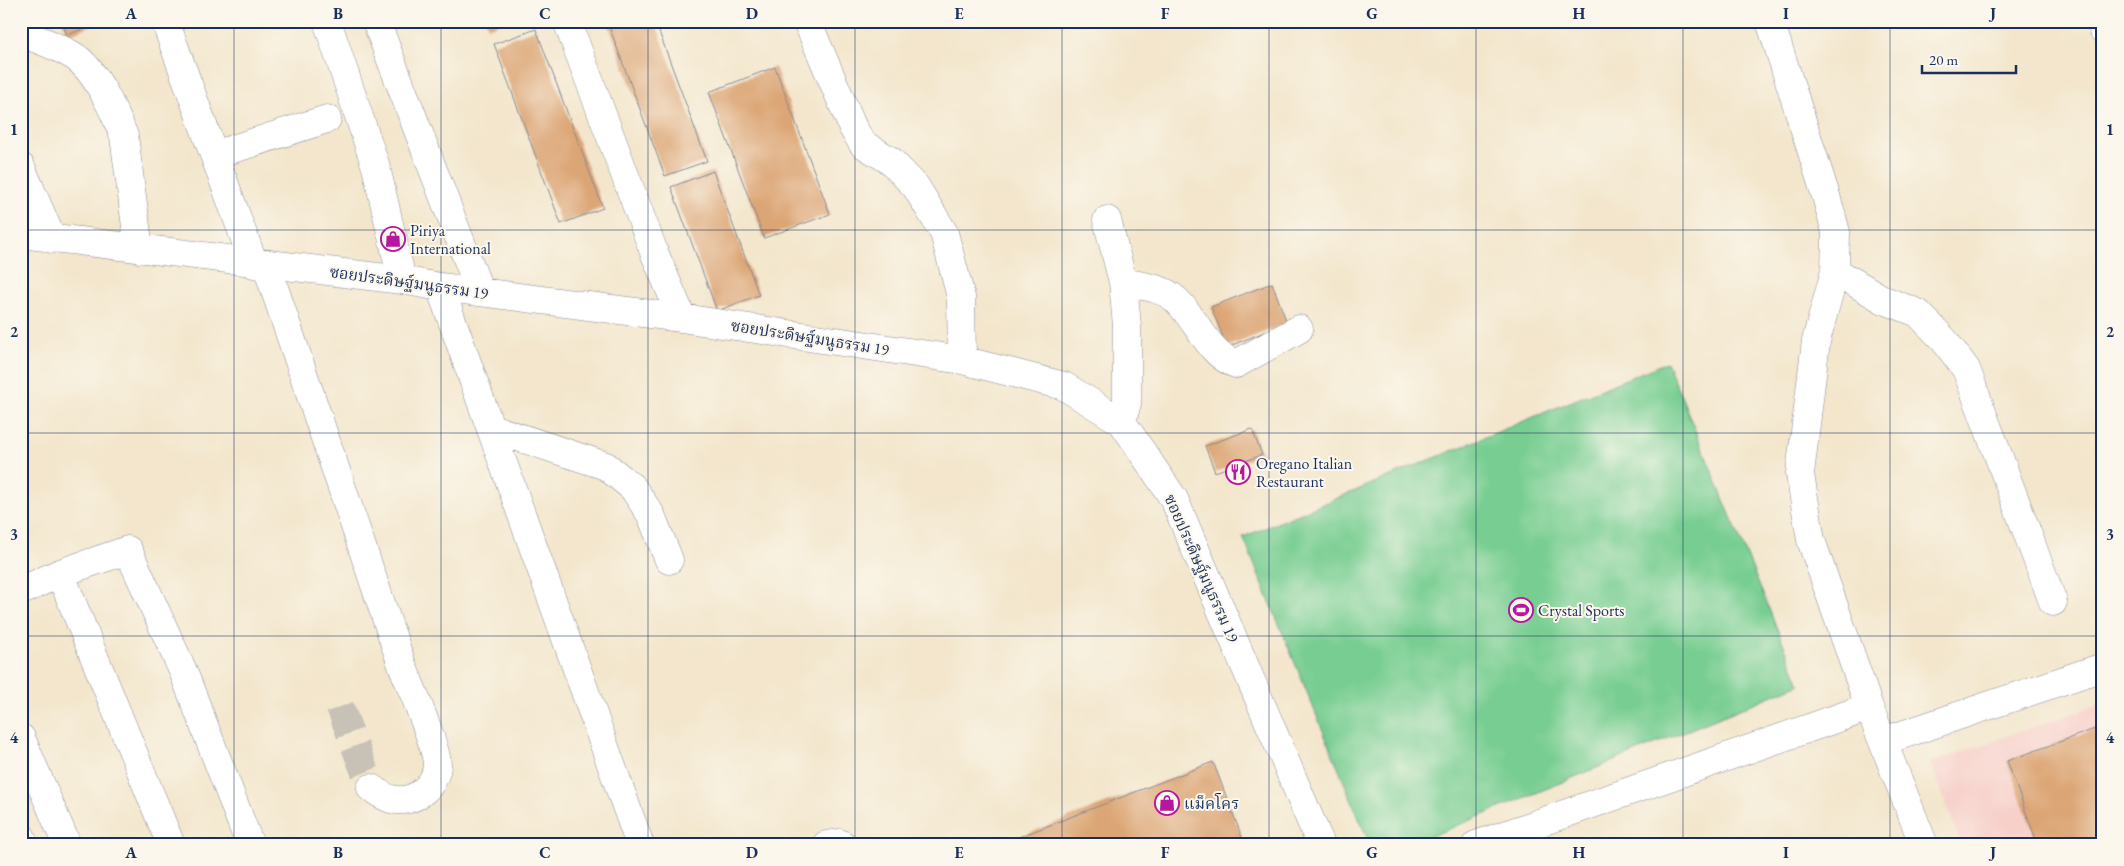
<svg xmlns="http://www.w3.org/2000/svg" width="2124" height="866" font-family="'EB Garamond','Noto Serif Thai',serif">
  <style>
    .built { fill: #f7d0ca }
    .green { fill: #78ce92; stroke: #4a7e78 }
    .building { fill: #dca575 }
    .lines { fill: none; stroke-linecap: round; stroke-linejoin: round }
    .minor-tunnel { stroke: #c8c1b6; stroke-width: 28; stroke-dasharray: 28 14; stroke-linecap: butt }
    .minor-casing { stroke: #878a95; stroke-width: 29 }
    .minor { stroke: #fff; stroke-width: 28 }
    .grid { fill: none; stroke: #1b2f5e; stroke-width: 1; stroke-opacity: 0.55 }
    .labels { text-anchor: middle; stroke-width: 4; stroke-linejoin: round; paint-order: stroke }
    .poi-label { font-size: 16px; fill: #1b2f5e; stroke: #fbf7ec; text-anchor: start }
    .street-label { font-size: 16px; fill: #1b2f5e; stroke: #fbf7ec }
    .neatline { fill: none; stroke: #1b2f5e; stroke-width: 2 }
    .grid-label { font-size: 16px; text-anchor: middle; font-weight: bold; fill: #1b2f5e }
  </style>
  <rect width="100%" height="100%" fill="#fbf7ec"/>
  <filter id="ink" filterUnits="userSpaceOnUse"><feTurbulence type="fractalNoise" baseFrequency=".02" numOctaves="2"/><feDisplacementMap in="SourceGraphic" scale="10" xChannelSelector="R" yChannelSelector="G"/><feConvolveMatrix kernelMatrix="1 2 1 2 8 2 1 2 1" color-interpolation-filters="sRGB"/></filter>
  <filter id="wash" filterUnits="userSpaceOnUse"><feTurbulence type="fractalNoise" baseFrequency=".0096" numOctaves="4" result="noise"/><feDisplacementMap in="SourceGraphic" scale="20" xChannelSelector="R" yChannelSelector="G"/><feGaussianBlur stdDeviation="1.12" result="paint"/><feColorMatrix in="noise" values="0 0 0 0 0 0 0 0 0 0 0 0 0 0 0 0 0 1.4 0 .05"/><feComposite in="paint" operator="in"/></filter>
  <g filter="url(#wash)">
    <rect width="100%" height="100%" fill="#f3e6cc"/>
    <!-- built -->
    <path class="built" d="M2103 703V845H1962L1930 763Z"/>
    <!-- green -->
    <path class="green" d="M1667 362 1800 684 1410 845H1370L1243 537Z"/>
    <g id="blocks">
      <!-- building -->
      <path class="building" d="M62 21H103L67 35Z
        M486 21H505L488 28Z
        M607 21H655L707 161 665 176Z
        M536 29 603 208 561 224 494 44Z
        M775 67 830 214 764 238 709 92Z
        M713 171 759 295 717 311 671 187Z
        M1272 283 1287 323 1227 347 1211 307Z
        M1252 429 1262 455 1215 472 1205 446Z
        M2103 726V845H2038L2007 761Z
        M1213 762 1245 845H998Z"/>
    </g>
  </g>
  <g filter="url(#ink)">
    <use href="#blocks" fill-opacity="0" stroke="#878a95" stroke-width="1"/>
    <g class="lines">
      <!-- minor-tunnel -->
      <path class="minor-tunnel" d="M340 707 371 788"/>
      <defs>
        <path id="minor" d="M165 21 254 264
          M327 21 376 167 402 280
          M376 21 480 292
          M567 21 654 252 682 318
          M807 21 853 128 863 144 891 161 916 187 944 233 961 297 962 360
          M1770 21 1826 196 1836 232 1835 271 1816 341 1800 474 1811 540 1869 707 1924 845
          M2100 21 2103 29
          M21 32C39 41 62 47 78 59 97 74 115 113 124 136L139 249
          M214 155 327 119
          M21 167 52 239
          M1107 220 1123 282 1127 326V403L1122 422
          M21 234 402 280 440 287 682 318 962 360 1064 386 1122 422 1174 499 1321 845
          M266 264C311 397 356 529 401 662 409 683 438 748 437 766 435 787 413 805 391 799 384 797 377 792 371 788
          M1835 271 1884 300 1918 313 1944 340 1966 369 2053 602
          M1123 282C1140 286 1162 287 1175 299 1195 316 1209 356 1236 364L1299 329
          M440 287 640 845
          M491 428 606 466 633 488 651 515 669 560
          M60 573 171 845
          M21 591 60 573 128 550 183 671 250 845
          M21 738 67 845
          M1884 741 2103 667
          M21 836 24 845
          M826 845 839 843 843 845
          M1476 845 1869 707"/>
      </defs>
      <!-- minor casing -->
      <use href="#minor" class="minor-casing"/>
      <!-- minor -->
      <use href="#minor" class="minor"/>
    </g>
  </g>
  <!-- grid -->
  <path class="grid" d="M234 21V845M441 21V845M648 21V845M855 21V845M1062 21V845M1269 21V845M1476 21V845M1683 21V845M1890 21V845M21 230H2103M21 433H2103M21 636H2103"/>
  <!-- icons -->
  <defs>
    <symbol id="shop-ring" viewBox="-11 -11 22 22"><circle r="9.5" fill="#fbf7ec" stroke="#b5179e" stroke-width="1.5"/><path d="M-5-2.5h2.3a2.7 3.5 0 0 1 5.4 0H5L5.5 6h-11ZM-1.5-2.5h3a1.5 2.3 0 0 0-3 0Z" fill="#b5179e"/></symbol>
    <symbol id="restaurant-ring" viewBox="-11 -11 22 22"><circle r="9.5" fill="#fbf7ec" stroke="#b5179e" stroke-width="1.5"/><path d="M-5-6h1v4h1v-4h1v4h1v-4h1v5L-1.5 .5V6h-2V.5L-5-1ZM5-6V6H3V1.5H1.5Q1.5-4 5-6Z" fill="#b5179e"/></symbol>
    <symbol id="stadium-ring" viewBox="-11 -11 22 22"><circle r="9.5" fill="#fbf7ec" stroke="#b5179e" stroke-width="1.5"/><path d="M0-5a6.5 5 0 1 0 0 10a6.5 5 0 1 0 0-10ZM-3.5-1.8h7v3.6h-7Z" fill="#b5179e"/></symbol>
  </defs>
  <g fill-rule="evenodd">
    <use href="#shop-ring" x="379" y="225" width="28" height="28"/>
    <use href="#restaurant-ring" x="1224" y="458" width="28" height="28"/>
    <use href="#stadium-ring" x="1507" y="596" width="28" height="28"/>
    <use href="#shop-ring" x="1153" y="789" width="28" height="28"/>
  </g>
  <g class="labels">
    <!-- poi labels -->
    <g class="poi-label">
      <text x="410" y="236">Piriya<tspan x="410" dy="18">International</tspan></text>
      <text x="1256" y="469">Oregano Italian<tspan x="1256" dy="18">Restaurant</tspan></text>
      <text x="1538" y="616">Crystal Sports</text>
      <text x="1184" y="809">แม็คโคร</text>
    </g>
    <!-- street labels -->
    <g class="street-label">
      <text transform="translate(409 282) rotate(8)" y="6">ซอยประดิษฐ์มนูธรรม 19</text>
      <text transform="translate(810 337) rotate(9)" y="6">ซอยประดิษฐ์มนูธรรม 19</text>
      <text transform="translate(1202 568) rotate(66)" y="6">ซอยประดิษฐ์มนูธรรม 19</text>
    </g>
  </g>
  <!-- margin -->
  <rect width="2124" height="866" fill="none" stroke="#fbf7ec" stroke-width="55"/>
  <!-- scale -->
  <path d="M1922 65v8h94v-8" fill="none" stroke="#1b2f5e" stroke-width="2.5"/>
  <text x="1929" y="65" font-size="15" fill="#1b2f5e" stroke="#fbf7ec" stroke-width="4" paint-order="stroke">20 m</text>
  <rect x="28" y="28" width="2068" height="810" class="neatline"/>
  <g class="grid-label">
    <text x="131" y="19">A</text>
    <text x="338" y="19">B</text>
    <text x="545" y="19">C</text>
    <text x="752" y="19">D</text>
    <text x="959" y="19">E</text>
    <text x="1165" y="19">F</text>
    <text x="1372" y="19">G</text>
    <text x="1579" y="19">H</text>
    <text x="1786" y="19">I</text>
    <text x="1993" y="19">J</text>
    <text x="14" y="135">1</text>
    <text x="2110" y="135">1</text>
    <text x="14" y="337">2</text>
    <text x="2110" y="337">2</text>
    <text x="14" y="540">3</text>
    <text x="2110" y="540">3</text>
    <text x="14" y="743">4</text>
    <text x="2110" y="743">4</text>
    <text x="131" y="858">A</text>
    <text x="338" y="858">B</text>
    <text x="545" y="858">C</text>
    <text x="752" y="858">D</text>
    <text x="959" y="858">E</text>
    <text x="1165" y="858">F</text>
    <text x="1372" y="858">G</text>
    <text x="1579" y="858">H</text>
    <text x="1786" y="858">I</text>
    <text x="1993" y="858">J</text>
  </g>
</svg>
